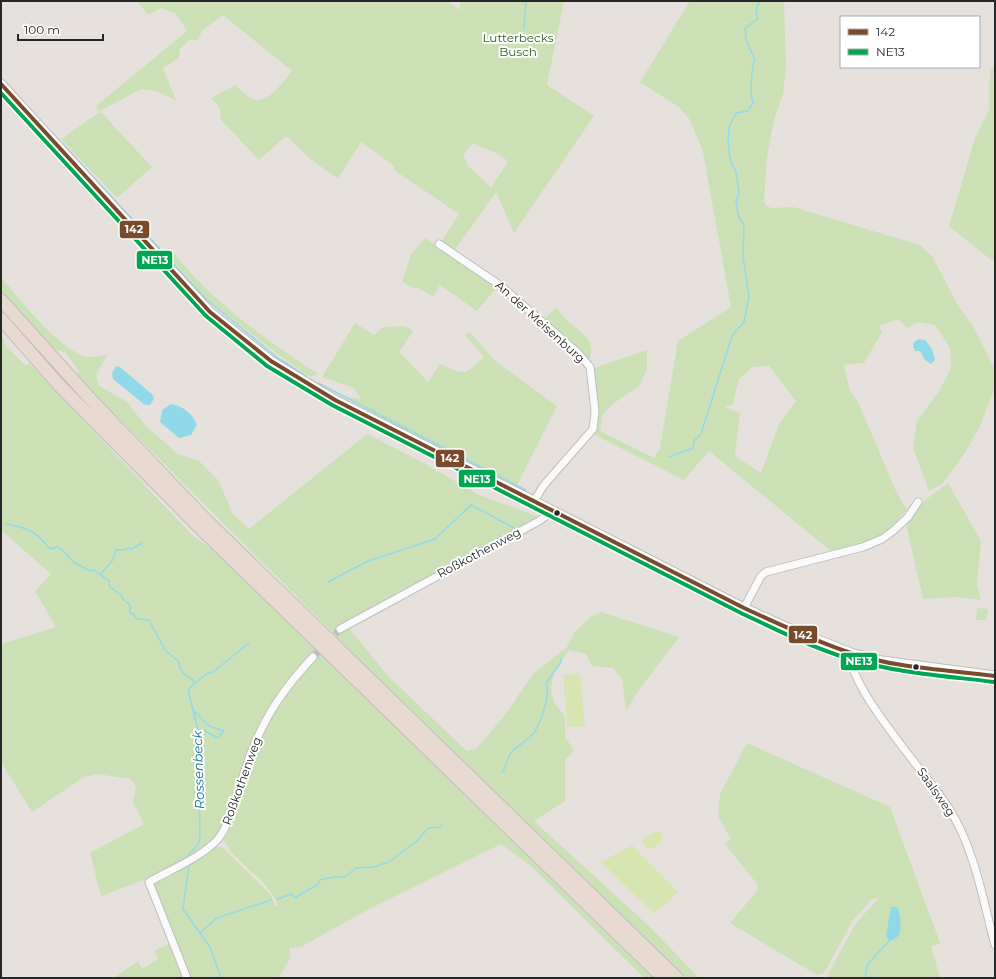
<svg xmlns="http://www.w3.org/2000/svg" width="996" height="979" font-family="Montserrat,sans-serif">
  <style>
    .green { fill: #cbe1b5; fill-rule: evenodd }
    .pitch { fill: #d7e5b3 }
    .water { fill: #90d9e8 }
    .lines { fill: none; stroke-linecap: round; stroke-linejoin: round }
    .stream { stroke: #90d9e8; stroke-width: 1.5 }
    .minor-tunnel { stroke: #c0bcb9; stroke-width: 7; stroke-dasharray: 7 3.5; stroke-linecap: butt }
    .minor-casing { stroke: #bfbebf; stroke-width: 9 }
    .secondary-casing { stroke: #bfbebf; stroke-width: 11 }
    .motorway-casing { stroke: #bfbdbc; stroke-width: 14 }
    .minor { stroke: #fbfafa; stroke-width: 7 }
    .secondary { stroke: #fbfafa; stroke-width: 9 }
    .motorway { stroke: #e8d9d1; stroke-width: 12 }
    .bus-1-casing { stroke: #fff; stroke-width: 7 }
    .bus-2-casing { stroke: #fff; stroke-width: 7 }
    .bus-1 { stroke: #7a4b2a; stroke-width: 4 }
    .bus-2 { stroke: #00a651; stroke-width: 4 }
    .bus-dot { fill: #272727; stroke: #fff; stroke-width: 1.5 }
    .labels { text-anchor: middle; stroke-width: 4; stroke-linejoin: round; paint-order: stroke }
    .park-label { font-size: 12px; fill: #2f6219; stroke: #fff }
    .street-label { font-size: 12px; fill: #272727; stroke: #fff }
    .water-label { font-size: 13px; font-style: italic; fill: #0e7295; stroke: #fff }
    .line-badge { stroke: #fff; stroke-width: 1.5 }
    .badge-label { font-size: 11px; text-anchor: middle; font-weight: bold; fill: #fff }
  </style>
  <rect width="100%" height="100%" fill="#e6e1dd"/>
  <!-- green -->
  <path class="green" d="M137 1H448L459 10 461 1H564L547 85 594 116 514 233 496 192 454 251 441 242 459 214 394 170 395 167 393 165 361 142 338 179 309 158 286 136 259 160 221 120 220 108 211 98 235 85C240 89 246 96 252 99 269 105 283 81 292 71L223 15 202 31 198 40H189L180 49 179 58 163 68 176 100 156 91 141 89 100 111 152 167 117 198 61 139 100 112 96 106 187 31 176 14 161 8 148 15ZM473 143C485 150 499 151 508 162L491 187 469 167 463 155Z
    M690 1H784L786 66 783 94 774 120 767 157 764 201 766 206 772 208 793 207 920 245 932 256 957 304 973 326 995 370V388L980 426 964 454 943 483 929 491 913 448 917 421 939 391 951 368 950 348 935 325 918 322 908 328 898 319 879 326 882 332 864 363 844 365 850 391 858 402 895 489 907 510 882 536 862 544 832 552 709 451 684 480 593 434 597 430 598 424 594 368 647 350V370L639 386 614 403 603 414 600 431 654 458 660 448 678 341 731 307 703 152 690 120 679 107 640 82ZM769 366 796 401 779 424 761 473 735 456 740 413 725 407 733 404 739 379 753 367Z
    M995 63V263L949 226 975 138 989 110 990 71Z
    M425 238 498 286 477 311 440 285 433 297 417 287 415 289 402 282 411 254Z
    M169 247C209 300 264 338 318 374L310 377 275 352 208 300 165 252Z
    M1 277C22 302 51 339 80 355 88 359 98 356 107 355L96 375 98 385 127 402 145 425 178 454 199 461 218 480 233 514 249 529 367 434 422 462 479 495 540 517 331 631 75 375 79 371 65 352C49 353 13 306 1 293Z
    M556 308C560 312 563 317 567 320 580 333 598 339 589 361L543 320Z
    M355 323 374 335 383 327 405 326 413 331 399 352 428 382 440 364C467 375 463 376 484 357L465 335 470 332 494 360 557 406 516 487 394 425 348 397 361 399 354 388 322 377Z
    M1 332 6 346 26 366 29 363 193 536 217 553 315 650 281 688 264 717 268 719 306 668 320 653 653 978H644L531 866 501 844 369 909 301 947 289 948 291 956 279 977 273 978H189L152 886 154 881 214 847H222L271 895 275 906 278 905C267 876 230 862 220 832 189 865 143 881 101 896L90 853 144 824 133 802 136 787 131 779 97 774 84 777 32 812 1 762V644L56 627 35 591 51 574 1 530Z
    M948 483 981 541 977 584 981 600 957 597 923 599 906 524 924 501Z
    M977 608 988 609 986 620H976Z
    M601 612 679 637 639 690 626 711 622 679 613 668 592 666 586 654 569 650 554 672 551 688 554 702 565 717V737L574 750 565 760V801L534 821 650 927 699 978H686L336 637 348 627 389 677 467 751 476 749 504 716 534 673 567 647 574 633 589 618Z
    M747 743 890 807 939 940 940 944 931 946 940 978H826L856 923 879 898 872 899 853 920 824 973 817 975 730 923 757 891 758 885 724 843 731 840 718 816 720 794Z
    M170 943 184 978H114L138 961 142 969 158 959 154 951Z"/>
  <!-- pitch -->
  <path class="pitch" d="M580 673 585 726 567 727 563 675Z
    M656 831H660L663 835 661 843 651 849 645 847 642 841 644 837Z
    M632 845 678 892 654 914 601 862Z"/>
  <!-- water -->
  <path class="water" d="M919 339 925 340 932 349 935 360 931 364 925 360 920 351H915L913 347 914 342Z
    M116 366 120 367 153 395 154 399 150 405H145L113 379 112 373Z
    M171 404C183 406 193 414 197 425L191 435 179 438 160 422 162 410Z
    M891 907H898C900 919 906 938 889 941L886 935Z"/>
  <g class="lines">
    <!-- stream -->
    <path class="stream" d="M524 29 526 1
      M62 143 206 299 278 358 306 376
      M318 383 526 490
      M669 457 693 448 694 441 701 434 732 336 744 322 749 296 743 257 744 225 738 215 736 201 739 193 736 172 730 159 728 143 729 127 736 113 748 111 753 103C750 95 751 68 755 60L746 40 745 28 758 19 756 10 760 1
      M7 524C31 529 34 530 50 549L58 547 67 554 73 562 90 571 94 570 109 581 110 587 121 595 123 599 130 605V613L133 614 137 619 149 620 165 650 179 662C178 671 187 676 194 681L193 685 188 690 198 730 200 836 198 845 188 855
      M101 574 112 561 116 550H125L128 548 132 549 142 543
      M328 582 368 561 435 539 471 505 514 528
      M193 685 206 674 213 672 249 643
      M193 710 209 726 224 731 218 738 203 730H198
      M502 772C507 767 506 759 511 753 516 746 526 742 532 735 540 726 551 695 546 683L560 664 561 659
      M189 864 183 909 210 947 221 978
      M277 899 292 894 295 898 318 884 320 880 333 877H345L356 868 373 867 389 862 418 840 428 828 440 827 443 824
      M200 933 217 918 271 900
      M865 978 867 965 889 941"/>
    <!-- minor-tunnel -->
    <path class="minor-tunnel" d="M313 657 340 629"/>
    <defs>
      <path id="minor" d="M439 244 501 286 578 353 590 367 595 411 593 429 544 485 534 501
        M744 608 761 576 766 572 863 547 882 539 893 531 908 517 918 502
        M340 629 539 521 554 510
        M851 653C845 685 931 779 950 810 975 850 983 901 995 945
        M187 978 149 882C170 870 202 857 218 839 231 824 243 774 251 753 266 714 285 687 313 657"/>
      <path id="secondary" d="M1 84 210 312 271 361 335 400 744 608 788 628 851 653 882 661 995 676"/>
      <path id="motorway" d="M1 300 95 404 206 520 677 978
        M1 319 58 384 198 526 663 978"/>
    </defs>
    <!-- minor casing -->
    <use href="#minor" class="minor-casing"/>
    <!-- secondary casing -->
    <use href="#secondary" class="secondary-casing"/>
    <!-- motorway casing -->
    <use href="#motorway" class="motorway-casing"/>
    <!-- minor -->
    <use href="#minor" class="minor"/>
    <!-- secondary -->
    <use href="#secondary" class="secondary"/>
    <!-- motorway -->
    <use href="#motorway" class="motorway"/>
    <defs>
      <path id="bus-1" d="M1 84 210 312 271 361 335 400 744 608C779 624 814 641 851 653 895 668 948 670 995 676"/>
      <path id="bus-2" d="M1 93 206 316 267 366 332 405 741 613C777 630 813 648 850 659 897 673 946 676 994 682"/>
    </defs>
    <!-- bus-1 casing -->
    <use href="#bus-1" class="bus-1-casing"/>
    <!-- bus-2 casing -->
    <use href="#bus-2" class="bus-2-casing"/>
    <!-- bus-1 -->
    <use href="#bus-1" class="bus-1"/>
    <!-- bus-2 -->
    <use href="#bus-2" class="bus-2"/>
  </g>
  <!-- markers -->
  <g class="bus-dot">
    <circle cx="557" cy="513" r="3.5"/>
    <circle cx="916" cy="667" r="3.5"/>
  </g>
  <g class="labels">
    <!-- park labels -->
    <g class="park-label">
      <text x="518" y="42">Lutterbecks<tspan x="518" dy="14">Busch</tspan></text>
    </g>
    <!-- street labels -->
    <g class="street-label">
      <text transform="translate(540 322) rotate(42)" y="4">An der Meisenburg</text>
      <text transform="translate(479 553) rotate(-28)" y="4">Roßkothenweg</text>
      <text transform="translate(242 781) rotate(-70)" y="4">Roßkothenweg</text>
      <text transform="translate(936 792) rotate(55)" y="4">Saalsweg</text>
    </g>
    <!-- water labels -->
    <g class="water-label">
      <text transform="translate(198 770) rotate(-92)" y="5">Rossenbeck</text>
    </g>
  </g>
  <g class="line-badge">
    <rect x="119" y="220" width="31" height="19" rx="4" fill="#7a4b2a"/>
    <rect x="136" y="250" width="37" height="20" rx="4" fill="#00a651"/>
    <rect x="435" y="449" width="30" height="19" rx="4" fill="#7a4b2a"/>
    <rect x="458" y="469" width="38" height="19" rx="4" fill="#00a651"/>
    <rect x="788" y="625" width="30" height="19" rx="4" fill="#7a4b2a"/>
    <rect x="840" y="652" width="38" height="19" rx="4" fill="#00a651"/>
  </g>
  <g class="badge-label">
    <text x="134" y="233">142</text>
    <text x="155" y="264">NE13</text>
    <text x="450" y="462">142</text>
    <text x="477" y="483">NE13</text>
    <text x="803" y="639">142</text>
    <text x="859" y="665">NE13</text>
  </g>
  <!-- border -->
  <rect width="996" height="979" fill="none" stroke="#272727" stroke-width="4"/>
  <!-- legend -->
  <rect x="840" y="16" width="140" height="52" fill="#ffffff" stroke="#a9a9a9"/>
  <rect x="848" y="29" width="20" height="6" fill="#7a4b2a" stroke="#a9a9a9"/>
  <text x="876" y="36" font-size="12" fill="#272727">142</text>
  <rect x="848" y="49" width="20" height="6" fill="#00a651" stroke="#a9a9a9"/>
  <text x="876" y="56" font-size="12" fill="#272727">NE13</text>
  <!-- scale -->
  <path d="M18 34v6h85v-6" fill="none" stroke="#272727" stroke-width="2"/>
  <text x="24" y="34" font-size="12" fill="#272727" stroke="#ffffff" stroke-width="3" paint-order="stroke">100 m</text>
</svg>
